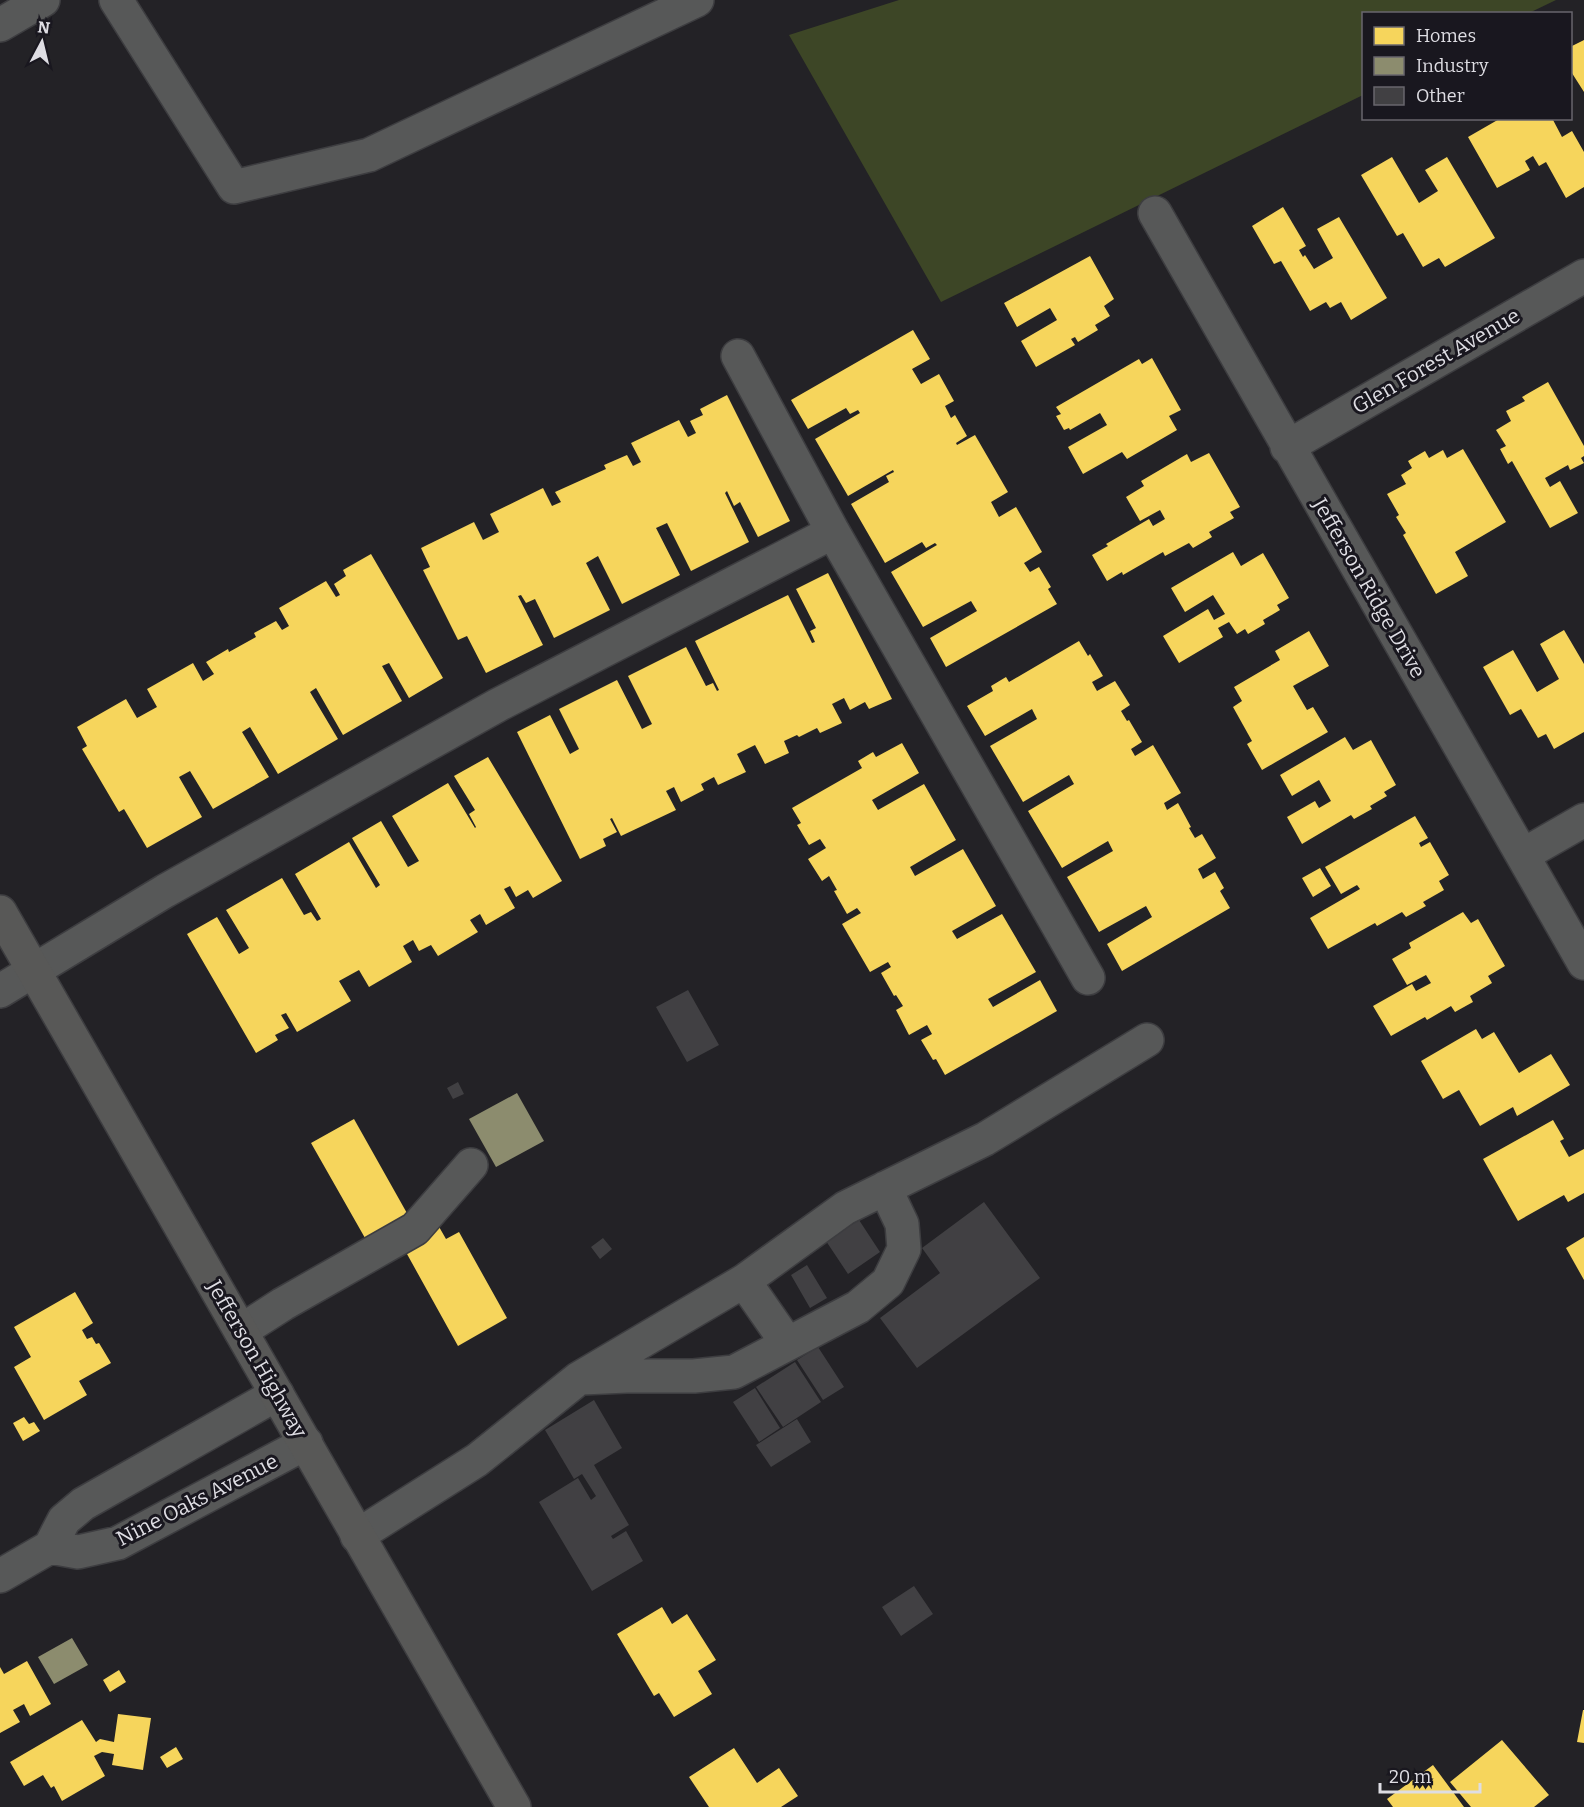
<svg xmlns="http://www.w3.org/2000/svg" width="1584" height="1807" font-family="Bitter,serif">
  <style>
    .green { fill: #3d4626 }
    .homes { fill: #f6d55c }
    .industry { fill: #8c8c6e }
    .building { fill: #414043 }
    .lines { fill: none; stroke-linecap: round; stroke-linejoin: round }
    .minor-casing { stroke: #3d3d40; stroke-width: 36 }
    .major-casing { stroke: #3d3d40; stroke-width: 36 }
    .minor { stroke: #575858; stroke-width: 33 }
    .major { stroke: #585857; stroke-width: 33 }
    .labels { text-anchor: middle; stroke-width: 6; stroke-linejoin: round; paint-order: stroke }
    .street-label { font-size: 21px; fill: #dedde3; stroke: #19171f }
  </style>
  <rect width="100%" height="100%" fill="#232226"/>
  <!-- green -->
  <path class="green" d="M899 0H1556L1529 13 1364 14 1363 95 941 302 789 35Z"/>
  <!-- homes -->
  <path class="homes" d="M1584 40V92L1570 70V47Z
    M1501 118H1552L1562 137 1572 131 1584 152V187L1566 198 1546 162 1539 166 1533 156 1525 161 1530 170 1497 188 1468 137Z
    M1392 157 1419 203 1438 191 1425 170 1447 157 1495 238 1445 267 1439 258 1423 267 1403 233 1397 236 1361 175Z
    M1283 207 1306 246 1299 250 1303 257 1305 255 1314 269 1333 258 1317 229 1339 217 1387 298 1351 320 1341 302 1330 308 1326 302 1310 311 1281 261 1274 264 1252 226Z
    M1090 256 1114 299 1104 306 1110 316 1095 325 1098 330 1078 342 1075 337 1071 339 1075 345 1036 367 1021 341 1057 320 1050 308 1017 327 1004 303Z
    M913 330 930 359 912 369 921 384 939 374 954 401 945 406 951 418 955 415 967 436 956 443 957 445 975 435 1008 492 991 502 999 517 1016 507 1042 552 1024 563 1030 572 1039 567 1051 587 1048 589 1057 604 946 667 930 638 977 611 971 601 923 627 891 572 937 545 935 543 926 548 922 542 885 563 851 504 889 482 886 476 894 472 893 470 848 496 815 439 860 413 858 410 850 414 846 408 808 429 791 400Z
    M1152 358 1181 410 1169 416 1177 430 1127 459 1122 452 1083 474 1068 447 1107 425 1100 413 1070 430 1069 428 1064 430 1056 416 1061 414 1056 407 1139 359 1142 364Z
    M1548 382 1584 446V456L1581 458 1584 463 1570 470 1568 465 1545 478 1550 487 1560 481 1578 513 1550 528 1512 461 1508 464 1500 449 1506 446 1496 430 1511 421 1506 411 1525 401 1522 397Z
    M727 395 790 521 758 537 740 502 734 506 727 491 725 493 749 542 691 571 667 523 656 528 680 575 622 604 598 556 586 563 610 610 554 638 535 599 526 603 521 595 518 596 543 645 486 673 467 636 458 640 423 570 430 567 421 548 474 522 483 540 499 532 490 514 543 488 552 506 561 502 555 492 606 469 604 465 627 455 633 466 641 462 631 443 679 420 688 437 696 433 690 421 703 415 700 409Z
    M1463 449 1506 522 1455 552 1468 576 1436 594 1403 535 1406 533 1396 517 1399 515 1387 494 1406 484 1401 475 1412 468 1408 461 1425 451 1429 458 1443 450 1447 458Z
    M1209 453 1240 507 1230 512 1234 518 1209 532 1212 537 1193 548 1189 543 1165 556 1163 552 1123 575 1122 572 1107 581 1092 555 1108 546 1106 544 1149 519 1153 526 1165 519 1160 510 1140 521 1126 497 1144 486 1141 481 1187 454 1191 462Z
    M1233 552 1241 566 1263 553 1289 598 1277 605 1280 610 1263 620 1265 624 1248 634 1245 629 1237 634 1229 622 1218 628 1223 637 1179 663 1163 636 1208 609 1214 620 1225 614 1213 595 1185 612 1171 588Z
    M371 554 443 678 409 698 389 663 382 666 402 701 343 735 316 688 310 692 338 739 278 774 250 727 242 732 269 777 213 809 190 771 179 777 202 817 147 848 124 809 119 812 82 749 87 746 77 727 126 699 137 718 157 707 147 689 193 663 203 681 214 674 206 662 228 649 229 652 256 637 254 633 276 621 282 630 289 626 279 608 326 581 336 597 340 595 334 584 346 576 343 570Z
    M828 573 892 699 869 709 865 702 850 710 844 698 832 704 842 723 820 733 817 728 799 737 797 735 784 741 789 753 765 764 755 745 737 754 746 772 718 785 714 777 701 784 704 790 681 802 674 787 666 791 676 810 621 836 612 818 610 819 617 832 603 839 606 846 580 859 517 732 550 715 570 754 579 749 559 709 617 680 642 729 652 724 628 676 686 647 706 686 713 683 717 691 719 690 695 641 788 595 812 643 815 642 810 631 816 628 796 589Z
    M1564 630 1584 664V732L1554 749 1546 734 1538 738 1521 709 1510 715 1483 667 1513 650 1537 692 1559 679 1540 644Z
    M1309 631 1329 666 1293 686 1307 710 1313 707 1328 732 1262 770 1247 744 1252 741 1233 707 1242 701 1234 687 1280 660 1275 651Z
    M1079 641 1088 656 1090 654 1103 676 1092 682 1097 691 1115 681 1130 705 1121 711 1127 721 1129 720 1142 742 1131 749 1135 756 1153 745 1181 793 1164 803 1167 810 1178 803 1191 827 1189 828 1195 838 1202 834 1216 858 1198 869 1203 879 1215 872 1224 888 1220 891 1230 908 1122 971 1107 944 1152 917 1146 906 1099 932 1067 877 1113 851 1108 841 1062 868 1028 811 1074 784 1069 775 1023 802 990 746 1037 719 1032 709 985 736 967 706 993 691 991 686 1006 677 1009 682Z
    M1345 737 1353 750 1371 740 1396 785 1384 792 1387 796 1370 806 1372 809 1354 819 1351 815 1302 844 1287 817 1315 801 1319 808 1331 801 1319 780 1292 796 1280 775Z
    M902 743 919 773 872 800 878 810 924 784 956 840 910 867 915 876 963 849 996 906 952 931 957 939 1002 914 1036 972 988 999 993 1007 1040 980 1057 1011 945 1075 936 1059 933 1060 921 1040 932 1034 927 1025 909 1035 896 1010 903 1006 896 995 894 996 881 973 891 967 888 962 870 972 842 924 861 913 857 908 847 914 834 891 837 890 829 876 822 881 808 859 826 848 820 839 809 845 797 825 801 823 792 808 862 768 858 761 873 752 876 757Z
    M488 757 562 881 533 898 528 890 516 897 510 886 504 889 515 908 486 925 480 914 470 920 478 932 438 956 431 945 419 951 413 940 403 946 412 962 369 987 359 970 339 981 351 1001 297 1032 286 1013 281 1015 289 1028 275 1035 278 1040 256 1053 187 934 217 917 239 954 249 948 226 910 282 878 304 915 311 912 317 921 321 919 295 874 349 842 376 888 380 885 352 838 381 821 408 867 419 861 392 816 448 783 475 828 476 827 469 814 475 810 454 776Z
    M1415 816 1428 838 1419 843 1421 847 1430 842 1449 875 1439 881 1444 890 1423 902 1426 906 1406 917 1402 912 1377 926 1375 923 1328 949 1310 918 1360 889 1357 885 1341 894 1325 867Z
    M1320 868 1331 886 1313 897 1302 878Z
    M1463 912 1471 923 1478 919 1505 966 1488 976 1492 983 1470 996 1473 1002 1455 1012 1451 1006 1427 1020 1425 1017 1391 1036 1373 1006 1412 984 1416 991 1431 983 1426 975 1407 985 1392 959 1411 948 1409 943Z
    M1476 1029 1482 1039 1494 1032 1519 1073 1551 1054 1570 1085 1517 1116 1513 1107 1480 1126 1459 1090 1443 1099 1421 1061Z
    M354 1119 408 1215 365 1238 311 1143Z
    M1553 1120 1564 1139 1560 1141 1569 1157 1584 1149V1193L1568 1202 1564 1195 1518 1221 1483 1159Z
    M438 1225 446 1239 459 1232 507 1318 458 1346 402 1245Z
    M1584 1237V1280L1566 1248Z
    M75 1292 93 1323 82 1330 87 1339 92 1337 96 1344 99 1343 111 1363 79 1381 87 1395 44 1420 14 1367 31 1357 14 1327Z
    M24 1417 29 1424 34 1422 40 1431 23 1441 13 1423Z
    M662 1607 672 1624 687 1614 716 1660 698 1671 712 1694 674 1717 659 1693 654 1696 617 1634Z
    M27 1661 51 1704 30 1716 24 1704 13 1710 20 1722 0 1733V1667L4 1674Z
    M119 1670 126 1682 110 1692 103 1680Z
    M1583 1710H1584V1743L1577 1742Z
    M118 1714 151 1718 143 1770 112 1765 114 1754 102 1752 94 1756 105 1776 62 1801 54 1786 51 1788 43 1775 24 1786 10 1762 82 1720 96 1742 100 1739 114 1742Z
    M1502 1740 1549 1795 1534 1807H1471L1450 1782Z
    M176 1747 183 1759 167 1768 160 1757Z
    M734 1748 757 1783 779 1768 798 1796 781 1807H709L689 1777Z
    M1433 1765 1464 1807H1393L1387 1799Z"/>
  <!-- industry -->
  <path class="industry" d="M517 1093 544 1141 496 1167 469 1119Z
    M72 1638 88 1665 54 1684 38 1657Z"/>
  <!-- building -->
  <path class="building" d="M688 990 719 1045 687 1062 656 1007Z
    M458 1082 464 1094 453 1099 447 1088Z
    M984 1202 1040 1278 917 1368 880 1318 940 1273 922 1248Z
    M859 1220 880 1252 848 1274 826 1241Z
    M603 1238 612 1249 600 1259 591 1247Z
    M807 1265 827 1298 810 1308 791 1275Z
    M818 1347 844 1387 823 1400 797 1360Z
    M795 1362 821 1402 783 1427 756 1387Z
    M755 1388 780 1428 759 1442 733 1402Z
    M594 1400 622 1448 594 1465 629 1525 611 1536 613 1539 626 1531 643 1561 592 1591 539 1502 578 1478 591 1500 596 1496 582 1474 574 1479 545 1430Z
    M797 1419 811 1442 771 1467 756 1445Z
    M914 1586 933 1614 901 1636 882 1607Z"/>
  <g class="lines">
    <defs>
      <path id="minor" d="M116 0 234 187 369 155 697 0
        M0 25 43 0
        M1155 213 1584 963
        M738 356 833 532 1088 978
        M1287 447 1584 276
        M1523 855 1584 820
        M0 991 165 891 498 705 833 532
        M744 1281 787 1343
        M241 1331 283 1304 415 1229 471 1165
        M582 1378 627 1376H694L734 1372 858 1307 888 1282 904 1249 902 1224 885 1188
        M357 1536 477 1460 578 1379 744 1281 845 1208 985 1139 1147 1040
        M50 1547 78 1552 118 1543 306 1443
        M0 1576 50 1547 64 1520 83 1504 277 1394"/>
      <path id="major" d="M0 912 514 1807"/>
    </defs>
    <!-- minor casing -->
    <use href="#minor" class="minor-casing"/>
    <!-- major casing -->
    <use href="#major" class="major-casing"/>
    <!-- minor -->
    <use href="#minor" class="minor"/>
    <!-- major -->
    <use href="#major" class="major"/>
  </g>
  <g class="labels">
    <!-- street labels -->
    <g class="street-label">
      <text transform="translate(1436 361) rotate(-30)" y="7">Glen Forest Avenue</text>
      <text transform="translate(1369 588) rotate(60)" y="7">Jefferson Ridge Drive</text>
      <text transform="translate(257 1359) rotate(60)" y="7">Jefferson Highway</text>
      <text transform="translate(197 1500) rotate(-27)" y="7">Nine Oaks Avenue</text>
    </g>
  </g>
  <!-- legend -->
  <rect x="1362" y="12" width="210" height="108" fill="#19171f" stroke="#68666d" stroke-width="1.5"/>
  <rect x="1374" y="27" width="30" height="18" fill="#f6d55c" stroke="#68666d" stroke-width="1.5"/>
  <text x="1416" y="42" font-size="18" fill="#dedde3">Homes</text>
  <rect x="1374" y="57" width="30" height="18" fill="#8c8c6e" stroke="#68666d" stroke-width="1.5"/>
  <text x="1416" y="72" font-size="18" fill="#dedde3">Industry</text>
  <rect x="1374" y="87" width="30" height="18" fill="#414043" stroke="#68666d" stroke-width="1.5"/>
  <text x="1416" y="102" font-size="18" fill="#dedde3">Other</text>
  <!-- north arrow -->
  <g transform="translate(42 42) rotate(7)" stroke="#19171f" stroke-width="4.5" paint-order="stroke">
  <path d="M0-4.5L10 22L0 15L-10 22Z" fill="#dedde3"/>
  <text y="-9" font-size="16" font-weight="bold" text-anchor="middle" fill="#dedde3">N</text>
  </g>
  <!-- scale -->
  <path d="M1380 1783v9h100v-9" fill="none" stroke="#dedde3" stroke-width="3"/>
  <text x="1389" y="1783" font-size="18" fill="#dedde3" stroke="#19171f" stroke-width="4.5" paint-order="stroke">20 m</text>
</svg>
